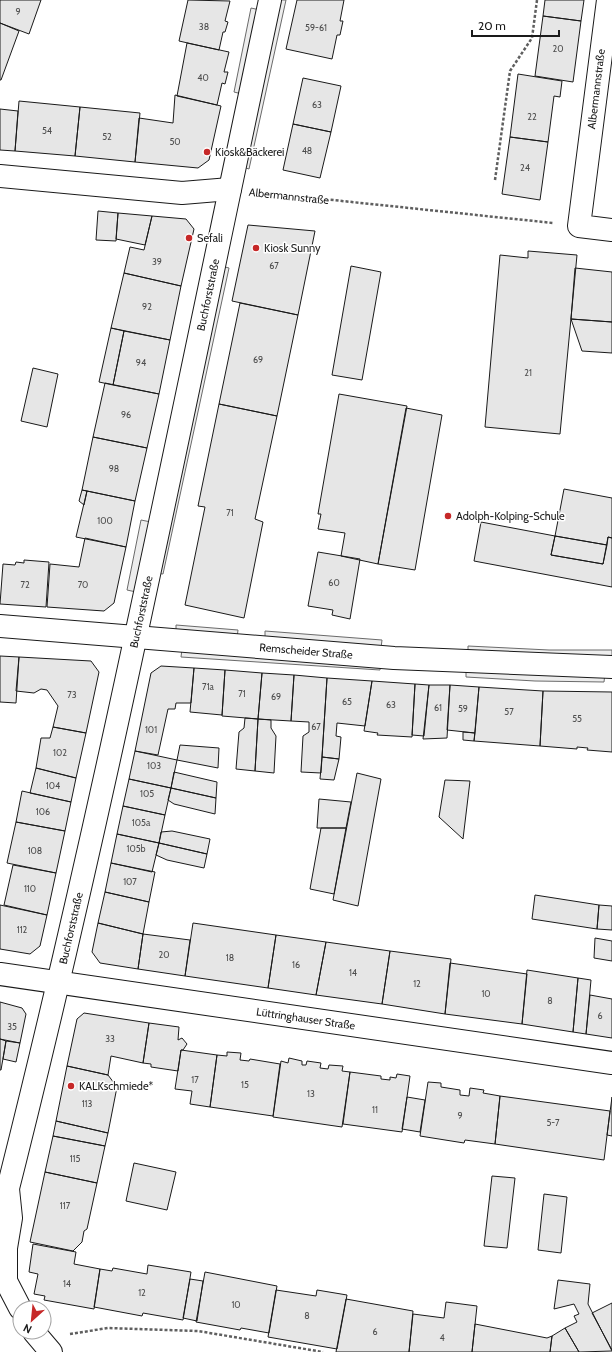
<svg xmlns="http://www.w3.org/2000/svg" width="612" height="1352" font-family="Cabin,sans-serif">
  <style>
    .built { fill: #ededed; stroke: #6a6a6a }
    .building { fill: #e6e6e6; stroke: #1a1a1a }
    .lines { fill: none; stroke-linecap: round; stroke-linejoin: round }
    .street-casing { stroke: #1a1a1a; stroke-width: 24 }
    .highway-casing { stroke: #1a1a1a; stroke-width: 24 }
    .path { stroke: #5f5f5f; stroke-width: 2.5; stroke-dasharray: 3 2; stroke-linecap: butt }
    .street { stroke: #fff; stroke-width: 22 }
    .highway { stroke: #fff; stroke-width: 22 }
    .poi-dot { fill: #c62828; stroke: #fff; stroke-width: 1.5 }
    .labels { text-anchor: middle; stroke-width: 3; stroke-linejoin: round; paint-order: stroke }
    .number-label { font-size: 9px; fill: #4d4d4d }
    .street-label { font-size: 11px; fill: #1a1a1a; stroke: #fff }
    .poi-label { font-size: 11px; fill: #1a1a1a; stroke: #fff; text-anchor: start }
  </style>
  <rect width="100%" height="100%" fill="#fff"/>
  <!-- built -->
  <path class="built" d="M279 0H286L249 169 243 167Z
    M251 8 260 10 242 94 234 92Z
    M221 266 229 268 163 574 155 573Z
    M141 520 151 522 136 592 127 590Z
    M176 625 238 630 237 638 176 633Z
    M265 631 382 640 381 648 265 640Z
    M468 646 549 650H612V659L468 654Z
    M182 649 381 662 380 670 181 657Z
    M466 669 605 673 604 682 535 681 466 677Z"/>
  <!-- building -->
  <path class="building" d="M0 0H41L29 34 0 23Z
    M188 0 230 1 225 21 228 22 225 32H223L219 50 179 41Z
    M297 0H344L340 21H343L340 35H337L332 59 286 49Z
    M545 0H584L581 21 543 16Z
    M543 16 581 21 573 82 535 76Z
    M0 23 19 31 1 80H0Z
    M187 43 229 52 224 72H228L225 84 222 83 217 105 177 96Z
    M518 74 562 81 560 97 554 96 548 142 510 137Z
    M303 78 341 86 331 132 293 124Z
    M175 95 221 106 209 160 198 168 135 162 139 118 173 123Z
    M19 101 80 107 75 156 15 151Z
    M80 107 140 113 135 162 75 156Z
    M0 109 18 111 15 151 0 150Z
    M293 124 331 132 320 178 283 170Z
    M510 137 548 142 540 200 502 194Z
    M98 211 118 213 116 241 96 240Z
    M118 213 152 216 145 245 116 239Z
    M152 216 186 219 194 229 181 286 124 273 130 247 144 250Z
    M248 225 315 231 298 315 232 301Z
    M528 251 577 255 560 434 485 427 500 255 528 258Z
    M351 266 381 272 362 380 332 375Z
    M575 268 612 272V322L571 319Z
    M124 273 181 286 170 340 111 328Z
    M240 303 298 315 277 416 219 404Z
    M571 319 612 322V353L582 351Z
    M111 328 124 331 113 385 99 382Z
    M124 331 170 340 159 394 113 385Z
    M33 368 58 374 47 427 21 421Z
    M105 383 159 394 147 448 93 437Z
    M339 394 407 406 378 564 341 556 345 533 318 529 321 514H318Z
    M219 404 277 416 255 519 263 522 244 618 185 605 205 507 198 506Z
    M406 408 442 415 415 570 378 564Z
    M93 437 147 448 135 501 82 490Z
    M564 489 612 498V538L608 537 607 545 555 536Z
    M82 490 87 491 84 505 79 501Z
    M87 491 135 501 126 547 76 537Z
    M481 522 555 536 551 555 603 564 608 537 612 538V587L474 561Z
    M555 536 607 545 603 564 551 555Z
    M85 538 126 547 114 603 104 611 47 607 50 564 79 567Z
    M318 552 360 559 350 619 332 615 333 610 308 606Z
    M24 560 49 562 46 607 0 604 3 564 15 565 16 562 24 563Z
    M0 656 19 657 16 703 0 702Z
    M19 657 91 661 99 672 86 733 53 727 58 706 47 690 41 689 34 693 16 691Z
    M161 666 194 668 191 703H176L175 709H168L158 755 135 751 151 673Z
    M194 668 225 670 222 715 190 712Z
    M225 670 262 673 258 719 222 716Z
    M262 673 294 675 291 721 258 719Z
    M294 675 327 678 321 773 301 772 303 736 309 732V722L291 721Z
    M327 678 372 681 365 726 337 723 336 736 341 737 339 759 322 757Z
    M372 681 415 684 412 737 377 735 378 733 364 731Z
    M415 684 429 685 424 736 412 735Z
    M429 685H450L447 738 423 739Z
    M450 685 479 687 475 733 447 730Z
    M479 687 543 691 540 746 474 741Z
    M543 691 612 692V752L587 750 588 748 577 747V749L540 746Z
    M245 718 258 719 255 771 236 769 239 732 244 728Z
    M258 719 271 720V728L276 736 274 773 255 771Z
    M53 727 86 733 76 778 36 768 41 738H50Z
    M463 732 475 733 474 741 463 740Z
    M180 745 219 748 218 768 177 760Z
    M135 751 177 760 171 788 129 779Z
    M322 757 339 759 334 780 320 779Z
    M36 768 76 778 71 802 30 793Z
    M174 772 217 782 216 798 171 788Z
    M357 773 381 779 358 906 333 900Z
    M129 779 171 788 165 815 123 806Z
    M445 780 470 781 463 839 439 817Z
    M171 788 216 798 215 814 174 804 168 800Z
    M22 791 71 802 65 831 16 822Z
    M319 799 351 802 346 828H317Z
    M123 806 165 815 159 843 117 834Z
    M16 822 65 831 56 873 7 863Z
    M321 828H346L334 894 310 889Z
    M172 831 210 839 207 854 159 843 161 832Z
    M117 834 159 843 152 872 111 863Z
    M159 843 207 854 204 868 167 860 156 855Z
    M111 863 155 872 149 902 105 892Z
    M13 865 56 873 47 915 4 905Z
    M105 892 149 902 143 934 98 923Z
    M535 895 599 905 597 929 532 919Z
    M0 905 47 915 40 946 30 954 0 949Z
    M599 905 612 906V930L597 929Z
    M98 923 143 934 138 969 100 963 92 952Z
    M193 923 276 935 268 988 185 976Z
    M143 934 190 940 185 976 138 969Z
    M276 935 326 942 316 995 268 988Z
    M595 938 612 941V961L594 958Z
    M326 942 390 951 382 1004 316 995Z
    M390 951 451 959 445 1014 382 1004Z
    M450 963 527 974 522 1024 445 1014Z
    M527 970 578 978 573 1032 522 1024Z
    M578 978 591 980 586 1034 573 1032Z
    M590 995 612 999V1038L586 1034Z
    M0 1002 22 1008 26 1014 20 1043 0 1039Z
    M84 1013 149 1023 143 1063 111 1056 108 1075 67 1066 77 1019Z
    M149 1023 179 1027 178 1040 182 1038 187 1044 183 1050H181L178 1071 151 1067V1064L143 1063Z
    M0 1039 6 1041 1 1070H0Z
    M6 1041 20 1043 16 1062 3 1059Z
    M181 1050 217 1055 210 1107 190 1104 192 1091 175 1089Z
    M227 1052 241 1053 240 1060 249 1061 250 1059 280 1064 273 1116 210 1107 217 1055 227 1056Z
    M289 1058 302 1061V1065H306L307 1061 321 1063 320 1068 328 1069 329 1065 343 1066 342 1071 350 1072 342 1127 273 1117 281 1061 288 1063Z
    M67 1066 108 1075 117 1087 108 1133 56 1121Z
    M350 1072 381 1076V1079L390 1080V1077L396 1078 397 1074 410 1076 402 1132 343 1124Z
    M428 1082 441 1083V1087L460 1090V1095L469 1096 470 1088 484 1090 483 1093 500 1096 495 1144 465 1140 464 1143 420 1136Z
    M500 1096 610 1111 604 1160 495 1144Z
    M407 1097 425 1100 420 1132 402 1129Z
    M612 1097V1136L607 1135Z
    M56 1121 108 1133 105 1146 53 1136Z
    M53 1136 105 1146 97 1183 45 1172Z
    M134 1163 176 1172 167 1210 126 1201Z
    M45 1172 97 1183 87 1229 84 1231 82 1242 73 1251 30 1242Z
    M492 1176 515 1178 507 1248 484 1246Z
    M544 1194 567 1197 561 1253 538 1250Z
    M33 1244 76 1252 74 1264 100 1269 94 1309 44 1300 45 1296 34 1294 38 1274 29 1272Z
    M148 1265 191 1272 183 1320 143 1313 142 1316 94 1307 100 1269 112 1271 113 1268 147 1274Z
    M205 1272 277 1286 269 1333 241 1328 240 1330 196 1322Z
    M190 1279 203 1281 197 1321 183 1318Z
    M558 1280 590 1284 588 1304 612 1351 579 1352 565 1328 577 1322 574 1316 579 1314 574 1304 554 1309Z
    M276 1290 316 1296 317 1290 347 1295 337 1349 268 1337Z
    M346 1299 413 1311 409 1352H336Z
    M446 1302 477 1306 472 1352H409L413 1314 444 1318Z
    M612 1303V1350L592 1313Z
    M475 1324 547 1338 552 1336 550 1352H472Z
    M565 1328 579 1352H550L552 1336Z"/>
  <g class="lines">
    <defs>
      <g id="street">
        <path d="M608 0 579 226 612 230"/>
        <path d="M0 176 182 193 230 189"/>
        <path id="s1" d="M0 626 394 658 612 667"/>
        <path id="s2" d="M0 974 612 1063"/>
        <path id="s3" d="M3 1208C105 808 184 403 270 0"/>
      </g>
      <path id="highway" d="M8 1189 11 1218 6 1248V1281L20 1308
        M34 1332 51 1352"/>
    </defs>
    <!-- street casing -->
    <use href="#street" class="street-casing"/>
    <!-- highway casing -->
    <use href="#highway" class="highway-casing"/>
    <!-- path -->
    <path class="path" d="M495 180 510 71 532 38 537 0
      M256 192 553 223
      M70 1334 108 1328 198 1331 323 1352"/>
    <!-- street -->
    <use href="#street" class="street"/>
    <!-- highway -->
    <use href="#highway" class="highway"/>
  </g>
  <!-- markers -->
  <g class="poi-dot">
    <circle cx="207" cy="152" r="4"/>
    <circle cx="189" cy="238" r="4"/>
    <circle cx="256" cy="248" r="4"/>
    <circle cx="448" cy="516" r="4"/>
    <circle cx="71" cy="1086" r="4"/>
  </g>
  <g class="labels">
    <!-- number labels -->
    <g class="number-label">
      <text x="18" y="15">9</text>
      <text x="204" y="30">38</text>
      <text x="316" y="31">59-61</text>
      <text x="558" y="52">20</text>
      <text x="203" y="81">40</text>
      <text x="317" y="108">63</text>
      <text x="532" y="120">22</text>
      <text x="47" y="134">54</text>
      <text x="107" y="140">52</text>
      <text x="175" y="145">50</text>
      <text x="307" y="154">48</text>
      <text x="525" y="171">24</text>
      <text x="157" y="265">39</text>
      <text x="274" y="269">67</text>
      <text x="147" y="310">92</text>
      <text x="258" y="363">69</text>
      <text x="141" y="366">94</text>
      <text x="528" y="376">21</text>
      <text x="126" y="418">96</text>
      <text x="114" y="472">98</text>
      <text x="230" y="516">71</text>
      <text x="105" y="524">100</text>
      <text x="334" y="586">60</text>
      <text x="25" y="588">72</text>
      <text x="83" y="588">70</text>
      <text x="208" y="690">71a</text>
      <text x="242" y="697">71</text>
      <text x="72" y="698">73</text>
      <text x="276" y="700">69</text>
      <text x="347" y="705">65</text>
      <text x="391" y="708">63</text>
      <text x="438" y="711">61</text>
      <text x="463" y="712">59</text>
      <text x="509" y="715">57</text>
      <text x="577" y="722">55</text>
      <text x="316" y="730">67</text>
      <text x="151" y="733">101</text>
      <text x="60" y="756">102</text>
      <text x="154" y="769">103</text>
      <text x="53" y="789">104</text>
      <text x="147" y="797">105</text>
      <text x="43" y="815">106</text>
      <text x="141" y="826">105a</text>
      <text x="136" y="852">105b</text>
      <text x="35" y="854">108</text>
      <text x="130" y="885">107</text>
      <text x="30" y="892">110</text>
      <text x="22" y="933">112</text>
      <text x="164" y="958">20</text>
      <text x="230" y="961">18</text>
      <text x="296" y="968">16</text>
      <text x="353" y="976">14</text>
      <text x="417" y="987">12</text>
      <text x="486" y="997">10</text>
      <text x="550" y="1004">8</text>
      <text x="600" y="1019">6</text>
      <text x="12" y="1030">35</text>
      <text x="110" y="1042">33</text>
      <text x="195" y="1083">17</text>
      <text x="245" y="1088">15</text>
      <text x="311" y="1097">13</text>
      <text x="87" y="1107">113</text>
      <text x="375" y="1113">11</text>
      <text x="460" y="1119">9</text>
      <text x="553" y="1126">5-7</text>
      <text x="75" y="1162">115</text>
      <text x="65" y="1209">117</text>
      <text x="67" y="1287">14</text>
      <text x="142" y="1296">12</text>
      <text x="236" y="1308">10</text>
      <text x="307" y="1319">8</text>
      <text x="375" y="1335">6</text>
      <text x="442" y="1341">4</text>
    </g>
    <!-- street labels -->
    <g class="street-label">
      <text transform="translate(596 89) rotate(-83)" y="4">Albermannstraße</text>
      <text transform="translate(289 196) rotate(6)" y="4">Albermannstraße</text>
      <text dy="4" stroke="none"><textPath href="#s3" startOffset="936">Buchforststraße</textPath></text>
      <text dy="4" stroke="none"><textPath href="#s3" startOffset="612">Buchforststraße</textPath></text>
      <text dy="4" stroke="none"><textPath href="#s1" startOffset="307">Remscheider Straße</textPath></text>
      <text dy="4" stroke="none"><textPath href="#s3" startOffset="288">Buchforststraße</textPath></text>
      <text dy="4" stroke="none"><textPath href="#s2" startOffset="309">Lüttringhauser Straße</textPath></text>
    </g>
    <!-- poi labels -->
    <g class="poi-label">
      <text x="215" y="156">Kiosk&amp;Bäckerei</text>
      <text x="197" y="242">Sefali</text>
      <text x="264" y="252">Kiosk Sunny</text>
      <text x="456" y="520">Adolph-Kolping-Schule</text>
      <text x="79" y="1090">KALKschmiede*</text>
    </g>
  </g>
  <!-- north arrow -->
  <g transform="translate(32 1320) rotate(207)"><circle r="19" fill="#ffffff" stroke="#a3a3a3"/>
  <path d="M0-3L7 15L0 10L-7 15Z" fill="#c62828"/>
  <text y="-6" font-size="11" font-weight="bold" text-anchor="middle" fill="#1a1a1a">N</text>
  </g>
  <!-- scale -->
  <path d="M472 30v6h87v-6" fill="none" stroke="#1a1a1a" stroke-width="2"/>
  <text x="478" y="30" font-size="12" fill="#1a1a1a" stroke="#ffffff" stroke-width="3" paint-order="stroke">20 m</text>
</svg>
